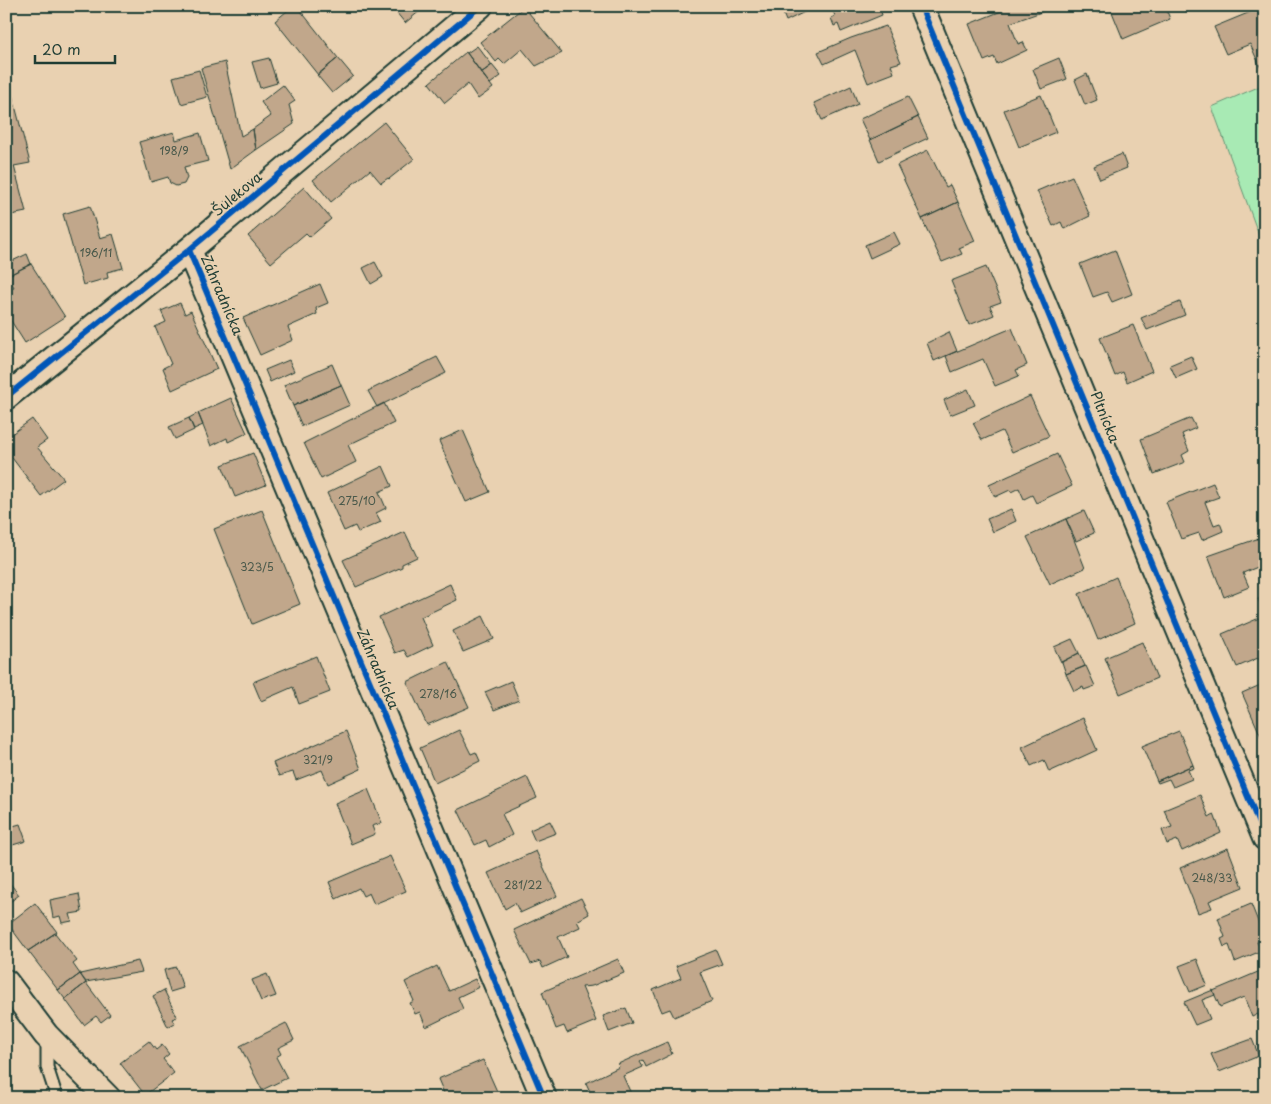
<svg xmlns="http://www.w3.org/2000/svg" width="1271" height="1104" font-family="'Playpen Sans',sans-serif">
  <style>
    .green { fill: #a8eab4; stroke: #649474 }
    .building { fill: #c1a78b; stroke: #1f3d34 }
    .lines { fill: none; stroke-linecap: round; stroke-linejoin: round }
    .lane-casing { stroke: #1f3d34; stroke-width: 15 }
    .street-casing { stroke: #1f3d34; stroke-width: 28 }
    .lane { stroke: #e9d1b1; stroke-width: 11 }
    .street { stroke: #e9d1b1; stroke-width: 24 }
    .cycleway-casing { stroke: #e9d1b1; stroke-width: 9 }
    .cycleway { stroke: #0057b8; stroke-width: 6 }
    .labels { text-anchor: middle; stroke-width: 4; stroke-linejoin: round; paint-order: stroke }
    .number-label { font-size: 11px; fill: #48584a }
    .street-label { font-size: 14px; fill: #1f3d34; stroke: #e9d1b1 }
  </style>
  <rect width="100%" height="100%" fill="#e9d1b1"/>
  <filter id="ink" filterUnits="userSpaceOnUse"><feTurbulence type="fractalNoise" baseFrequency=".02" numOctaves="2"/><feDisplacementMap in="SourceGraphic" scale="10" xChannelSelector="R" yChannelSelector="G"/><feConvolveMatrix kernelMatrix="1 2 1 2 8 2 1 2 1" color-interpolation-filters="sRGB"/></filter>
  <g filter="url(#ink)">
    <!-- green -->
    <path class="green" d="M1265 84V252L1212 107Z"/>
    <!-- building -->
    <path class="building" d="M293 6H297L338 58 318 75 275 21Z
      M391 6H426L405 23Z
      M780 6H815V7L786 21Z
      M831 6H879L882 15 841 32 838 24 834 26 831 18 835 16Z
      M1002 6H1042L1044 11 1010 23 1018 44 1023 42 1027 50 997 64 994 57 984 61 969 24 1004 10Z
      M1094 6H1165L1170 19 1123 39 1110 7 1097 13Z
      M1265 6V73H1263L1250 44 1226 54 1214 27Z
      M524 7 562 53 536 66 522 49 504 64 499 59 496 62 480 42Z
      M886 26 901 62 891 65 894 73 868 83 855 50 824 64 818 52 851 38Z
      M477 46 492 65 481 73 467 53Z
      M466 52 493 88 478 99 468 84 445 103 429 83Z
      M269 58 277 83 260 88 252 62Z
      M338 58 353 76 332 93 317 75Z
      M1059 58 1067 79 1041 89 1033 69Z
      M225 62 241 136 253 129 256 150 230 169 201 68Z
      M492 65 501 76 490 84 481 73Z
      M199 70 207 97 181 104 173 77Z
      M1087 74 1097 100 1085 105 1075 80Z
      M283 85 295 101 289 105 294 124 256 150 253 129 271 116 261 102Z
      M851 86 858 104 822 120 814 103Z
      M11 90 30 163 14 166 26 212 6 216V92Z
      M1041 95 1056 132 1019 147 1004 110Z
      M908 97 918 117 870 140 860 119Z
      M918 117 928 138 879 161 870 140Z
      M384 122 414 159 389 179 388 178 381 183 370 170 331 202 313 180Z
      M174 132 176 140 200 133 208 161 184 167 187 178 184 184 176 186 170 183 168 177 151 182 139 142Z
      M928 150 946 187 950 185 958 202 922 219 897 165Z
      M1122 154 1127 168 1100 179 1094 166Z
      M1072 176 1090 216 1064 229 1061 222 1053 226 1037 191Z
      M304 187 331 219 310 237 306 233 271 263 248 236Z
      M958 202 975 241 959 248 962 254 942 262 922 219Z
      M90 206 100 238 113 234 123 268 107 272 108 278 83 285 63 214Z
      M894 232 900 244 870 258 865 245Z
      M1115 250 1132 294 1112 302 1107 292 1093 297 1080 264Z
      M27 254 31 264 7 276 6 264Z
      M375 262 383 277 371 284 363 268Z
      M31 264 65 317 25 343 6 313V291L14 287 7 276Z
      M986 267 1001 302 990 306 994 315 969 325 951 281Z
      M320 284 328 303 316 308 317 314 288 327 293 340 260 355 243 318Z
      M1180 302 1185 315 1147 330 1141 318Z
      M180 303 185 314 191 311 217 369 172 390 163 368 171 364 155 327 166 322 161 311Z
      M1133 325 1152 371 1127 382 1123 372 1115 376 1100 338Z
      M1012 328 1027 365 1016 370 1019 376 995 386 983 359 952 372 946 356Z
      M949 332 957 351 934 361 927 343Z
      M1191 356 1197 369 1176 378 1170 365Z
      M437 357 446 373 377 407 368 391Z
      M289 360 294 371 270 382 265 370Z
      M332 364 341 385 293 406 284 385Z
      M341 385 350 405 302 426 293 406Z
      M968 389 975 405 950 415 944 400Z
      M1030 396 1049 436 1012 452 1002 431 982 440 973 423Z
      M231 398 247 433 228 442 227 438 211 446 198 413Z
      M384 403 394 423 348 445 356 462 321 479 304 443Z
      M198 413 203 425 194 429 189 418Z
      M189 418 194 430 175 439 169 427Z
      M1191 418 1196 428 1182 434 1189 451 1182 455 1185 462 1154 474 1141 439Z
      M32 419 47 440 37 447 64 479 41 496 6 450V438Z
      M463 430 490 492 466 502 439 441Z
      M253 453 266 485 235 497 222 465Z
      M1057 454 1072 486 1036 503 1032 495 1024 499 1019 488 1011 492 1010 490 995 497 989 485Z
      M383 466 392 486 379 492 386 508 376 513 381 522 358 532 355 526 344 531 327 493Z
      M1213 483 1219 497 1205 502 1214 525 1220 523 1223 531 1202 540 1199 533 1181 539 1166 502Z
      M1011 509 1016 521 993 532 987 519Z
      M262 510 300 604 252 624 214 529Z
      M1084 511 1094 533 1076 541 1066 519Z
      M1066 519 1085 568 1050 584 1027 537Z
      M405 532 417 557 402 564V567L356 587 343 560Z
      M1265 536V564L1243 573 1249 587 1224 597 1208 556Z
      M1116 577 1135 623 1098 640 1079 594Z
      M450 584 457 600 421 617 433 645 408 657 404 650 395 653 379 617Z
      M1265 596V609L1263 610 1258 599Z
      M483 616 494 639 463 652 453 631Z
      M1264 616 1265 670 1258 658 1237 667 1222 634Z
      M1072 639 1079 653 1061 662 1054 647Z
      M1142 642 1157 678 1120 694 1105 658Z
      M1079 653 1085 666 1066 674 1062 662Z
      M316 656 330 692 299 704 293 687 261 701 253 682Z
      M448 662 469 707 427 725 407 682Z
      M1086 666 1095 686 1084 690 1083 687 1074 691 1066 674Z
      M511 681 519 700 494 710 485 692Z
      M1265 683V740L1263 741 1242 693Z
      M1083 718 1097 750 1049 772 1044 760 1031 766 1022 747Z
      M459 730 471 754 476 752 480 761 435 783 420 748Z
      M346 731 361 769 328 784 322 770 296 780 293 772 279 776 273 763Z
      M1179 731 1193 765 1157 781 1142 746Z
      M1193 765 1194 768 1188 770 1192 779 1173 787 1169 779 1158 783 1157 781Z
      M527 777 537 798 502 814 512 835 489 847 486 840 475 845 458 810Z
      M368 789 382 823 372 826 375 834 351 844 335 803Z
      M1200 795 1209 817 1214 814 1221 833 1182 851 1177 840 1167 844 1162 830 1172 827 1164 810Z
      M550 821 556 833 535 841 530 830Z
      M20 824 26 841 6 847V828Z
      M1228 848 1243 887 1209 901 1212 908 1198 913 1180 868Z
      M536 851 557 896 520 913 515 903 505 909 488 873Z
      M390 856 406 891 374 904 369 893 363 896 359 888 336 899 329 882Z
      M6 878 19 895 6 905Z
      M79 894 82 912 70 914 72 921 62 923 60 916 53 918 50 900Z
      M581 898 589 914 577 921 580 927 558 937 567 957 543 968 540 961 531 964 514 930Z
      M35 903 57 932 28 951 8 924Z
      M1251 904 1265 939 1257 942 1261 951 1235 962 1229 945 1224 947 1221 939 1225 937 1218 918Z
      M55 933 77 961 73 964 80 974 58 990 28 951Z
      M716 950 722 964 700 972 712 1001 674 1017 670 1009 662 1012 653 990 681 978 676 966Z
      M618 959 624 973 592 986 582 987 596 1021 567 1033 564 1026 556 1029 542 992Z
      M1197 959 1207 985 1190 992 1179 966Z
      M138 961 142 972 86 982 80 974Z
      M437 966 449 991 475 979 479 987 458 997 463 1009 426 1027 420 1012 415 1014 410 1003 414 1001 405 982Z
      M176 967 183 988 170 992 164 970Z
      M1265 969V1020L1261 1022 1258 1014 1252 1017 1244 997 1220 1007 1213 991Z
      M80 974 86 983 65 999 58 990Z
      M267 974 276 996 261 1001 252 980Z
      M86 983 110 1015 101 1022 96 1016 84 1025 65 999Z
      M164 990 177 1017 172 1019 175 1023 168 1027 153 996Z
      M1213 990 1215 995 1202 1000 1210 1019 1195 1025 1184 1002Z
      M626 1008 632 1023 609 1032 603 1016Z
      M286 1023 294 1040 278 1048 281 1054 276 1057 287 1078 262 1090 240 1046Z
      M1252 1039 1259 1056 1219 1072 1211 1054Z
      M149 1041 156 1050 162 1045 169 1054 163 1059 174 1073 145 1095 120 1063Z
      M667 1042 672 1054 646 1067 643 1060 640 1062 643 1067 623 1076 633 1098H593L586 1083 619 1067 618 1064Z
      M483 1060 500 1098H446L438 1079Z
      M732 1092 734 1098H720Z"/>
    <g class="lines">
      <defs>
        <path id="lane" d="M47 1038V1067L57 1098"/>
        <path id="street" d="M921 6 1265 838
          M189 250 544 1098
          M6 397 189 250 480 6
          M6 982 46 1035 108 1098"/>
      </defs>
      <!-- lane casing -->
      <use href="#lane" class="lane-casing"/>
      <!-- street casing -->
      <use href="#street" class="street-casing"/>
      <!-- lane -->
      <use href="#lane" class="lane"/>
      <!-- street -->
      <use href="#street" class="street"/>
      <defs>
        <path id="cycleway" d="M921 6 1265 838
          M189 250 544 1098
          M6 397 189 250 480 6"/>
      </defs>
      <!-- cycleway casing -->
      <use href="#cycleway" class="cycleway-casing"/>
      <!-- cycleway -->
      <use href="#cycleway" class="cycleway"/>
    </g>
  </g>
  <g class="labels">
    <!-- number labels -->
    <g class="number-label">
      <text x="174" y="155">198/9</text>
      <text x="96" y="257">196/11</text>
      <text x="357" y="505">275/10</text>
      <text x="257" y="571">323/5</text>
      <text x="438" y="698">278/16</text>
      <text x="318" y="764">321/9</text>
      <text x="1212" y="882">248/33</text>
      <text x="523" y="889">281/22</text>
    </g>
    <!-- street labels -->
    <g class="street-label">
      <text transform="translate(237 194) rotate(-40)" y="5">Šulekova</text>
      <text transform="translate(222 295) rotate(67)" y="5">Záhradnícka</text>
      <text transform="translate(1105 417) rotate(68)" y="5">Pltnícka</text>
      <text transform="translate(378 669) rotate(67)" y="5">Záhradnícka</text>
    </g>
  </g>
  <!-- margin -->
  <rect width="1271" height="1104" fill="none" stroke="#e9d1b1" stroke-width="25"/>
  <rect x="12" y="12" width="1246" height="1079" fill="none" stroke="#1f3d34" stroke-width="2" filter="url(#ink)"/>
  <!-- scale -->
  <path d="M35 55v8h80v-8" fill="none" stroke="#1f3d34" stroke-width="2.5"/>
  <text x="42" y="55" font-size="15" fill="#1f3d34" stroke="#e9d1b1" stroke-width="4" paint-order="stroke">20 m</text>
</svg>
